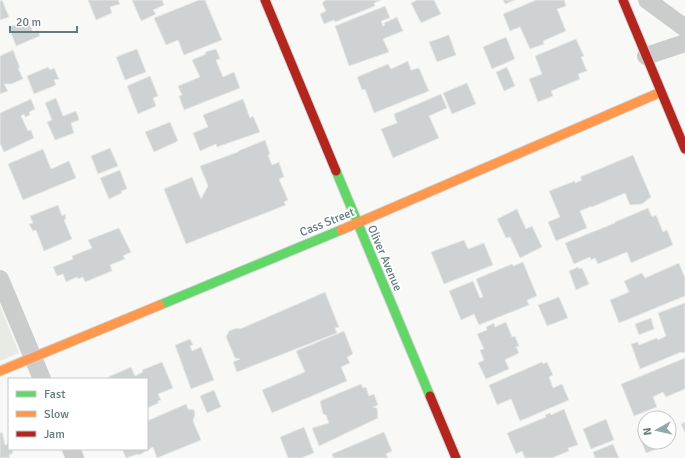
<svg xmlns="http://www.w3.org/2000/svg" width="685" height="458" font-family="Signika,sans-serif">
  <style>
    .green { fill: #e8eae4 }
    .building { fill: #cfd2d2; stroke: #e8e8e7 }
    .lines { fill: none; stroke-linecap: round; stroke-linejoin: round }
    .fast-casing { stroke: #d4d5d5; stroke-width: 11 }
    .slow-casing { stroke: #d4d5d5; stroke-width: 11 }
    .jam-casing { stroke: #d4d5d5; stroke-width: 11 }
    .street { stroke: #cbcdcd; stroke-width: 18 }
    .fast { stroke: #63d668; stroke-width: 9 }
    .slow { stroke: #ff974d; stroke-width: 9 }
    .jam { stroke: #b3261e; stroke-width: 9 }
    .labels { text-anchor: middle; stroke-width: 4; stroke-linejoin: round; paint-order: stroke }
    .street-label { font-size: 12px; fill: #637a82; stroke: #fff }
  </style>
  <rect width="100%" height="100%" fill="#f8f8f7"/>
  <!-- green -->
  <path class="green" d="M0 306 19 353 0 361Z"/>
  <!-- building -->
  <path class="building" d="M2 0 9 17 0 20V1Z
    M88 0H118L120 4 110 7 112 13 96 20Z
    M132 0H162L164 5 153 10 156 14 141 21Z
    M199 0H205L222 40 184 55 178 40 166 45 154 18Z
    M326 0H381L374 3 375 6 335 22 334 20 324 24 320 14 326 11 322 3Z
    M417 0H434L441 14 421 23 411 3Z
    M503 0H515L505 4Z
    M536 0H564L566 6 557 9 566 31 543 41 544 44 530 49 520 27 510 31 503 14Z
    M385 6 390 18 381 21 383 26 385 25 384 23 397 17 403 31 383 39 389 52 349 66 335 26Z
    M28 20 33 32 38 30 40 36 16 46 9 27Z
    M449 35 456 55 437 62 429 42Z
    M506 37 515 59 492 69 483 47Z
    M576 39 584 56 581 57 587 71 578 74 580 79 551 91 553 96 538 102 529 79 542 74 535 56Z
    M137 49 146 72 125 80 116 57Z
    M216 49 220 59 216 60 223 77 234 72 240 88 184 110 179 96 182 95 178 86 200 77 192 60 206 54 205 52Z
    M13 50 20 68H18L23 79 11 84H4L8 91 0 94V56Z
    M408 61 411 70 419 68 429 91 374 113 365 89 362 90 357 77 388 64 391 69Z
    M48 67 50 70 54 68 59 79 54 80 56 85 34 94 27 76Z
    M507 67 515 86 504 91 496 72Z
    M150 76 158 96 153 98 156 106 138 114 127 86Z
    M467 83 476 104 452 114 443 93Z
    M441 94 447 108 429 116 439 138 393 158 381 129 397 123 394 114Z
    M56 98 63 116 76 111 79 120 71 123 74 133 55 140 47 122 52 120 45 103Z
    M31 99 35 109 29 112 30 115 25 117 24 114 21 116 28 131 31 130 34 138 4 152 0 143V113Z
    M243 99 250 118 253 116 260 132 217 147 216 144 200 151 193 133 208 127 203 115Z
    M170 122 178 141 154 152 145 132Z
    M265 140 270 154 268 155 272 165 279 162 284 177 279 179 288 200 284 202 286 205 186 244 164 189 192 177 201 199 208 186 200 166 238 152V151Z
    M110 148 118 166 98 174 91 156Z
    M43 149 51 169 69 161 76 178 23 200 8 164Z
    M633 155 651 197 642 204 630 205 625 193 592 207 589 206 590 207 580 211 587 228 556 241 548 222 560 217 549 191 575 181V183L582 180 580 177Z
    M120 170 127 189 121 191 122 193 109 199 100 178Z
    M58 205 62 216 65 214 66 219 64 220 72 239 44 251 36 230 33 231 29 224 33 223 30 216Z
    M648 208 652 217 656 215 663 232 667 230 673 245 631 263 627 252 598 264 595 258 591 260 590 257 574 264 565 243 615 223V222Z
    M517 209 526 229 532 226 542 247 520 258 510 237 506 238 497 219Z
    M119 228 131 252 123 256 125 259 110 265 112 271 85 282 83 277 78 279 77 277 66 282 63 274 57 276 53 267 73 259 72 256 92 248 88 240Z
    M464 240 468 249 484 243 493 265 444 284 431 252Z
    M523 262 537 296 527 300 529 305 479 325 474 314 461 320 449 291 473 281 480 298 483 297 476 279 512 264 513 266Z
    M679 263 685 278V296L619 323 610 300 629 292 624 281 642 273 645 278Z
    M578 267 579 269 582 268 589 284 576 290 569 271Z
    M325 292 339 327 335 328 337 333 237 372 233 362 240 359 235 358 226 337 229 331 237 328 240 329Z
    M559 297 568 318 547 326 538 305Z
    M685 303V352L682 353 681 352 640 369 631 344 638 342 639 345 657 338 658 340 666 336 658 313Z
    M651 318 654 329 639 335 635 324Z
    M506 322 512 337 515 336 519 346 516 347 519 353 505 360 509 369 486 379 478 363 484 360 480 350 484 349 477 334 487 330 486 327 494 323 495 327Z
    M344 331 353 354 347 357 350 363 341 367 347 381 272 413 262 390 305 372 296 351Z
    M190 339 193 345 190 346 192 351 201 347 214 380 191 389 175 345Z
    M685 358V389L666 397 663 392 653 397 657 407 634 416 621 384Z
    M162 362 173 388 158 394 161 400 158 401 159 403 147 408V379H109L108 377 131 367 135 376 143 372 142 370Z
    M542 362 543 364 547 362 553 375 549 377 553 388 562 384 569 400 520 421 511 399 497 405 489 385Z
    M361 384 363 388 366 387 369 396 374 394 378 405 373 407 377 408 378 418 319 446 312 428 329 423 326 415 323 414 320 401Z
    M214 390 221 407 207 413 200 396Z
    M186 404 188 409 194 410 195 414 193 421 201 440 157 458 153 447 139 455 138 454 126 458 122 449H147V421Z
    M564 409 578 445 568 448 569 451 552 458H525L522 451 516 454 507 433 546 417 545 415 550 413 551 415Z
    M606 419 614 440 591 449 583 429Z
    M685 422V433L681 424Z
    M304 427 314 453 301 458H288L280 437Z
    M645 427V442H665L667 445 646 453 637 430Z
    M2 432 5 445 9 443V449H12L13 453 9 455 10 458H0V433Z
    M384 432 392 451 386 454 388 458H333L332 454Z
    M613 444 619 458H595L593 452Z"/>
  <g class="lines">
    <defs>
      <path id="fast" d="M336 171 430 396
        M160 305 341 230"/>
      <path id="slow" d="M341 230 661 92
        M0 371 160 305"/>
      <path id="jam" d="M265 0 336 171
        M623 0 685 149
        M430 396 456 458"/>
    </defs>
    <!-- fast casing -->
    <use href="#fast" class="fast-casing"/>
    <!-- slow casing -->
    <use href="#slow" class="slow-casing"/>
    <!-- jam casing -->
    <use href="#jam" class="jam-casing"/>
    <!-- street -->
    <path class="street" d="M647 0 685 28
      M646 56 685 43
      M0 279 42 379
      M71 449 75 458"/>
    <!-- fast -->
    <use href="#fast" class="fast"/>
    <!-- slow -->
    <use href="#slow" class="slow"/>
    <!-- jam -->
    <use href="#jam" class="jam"/>
  </g>
  <g class="labels">
    <!-- street labels -->
    <g class="street-label">
      <text transform="translate(327 222) rotate(-22)" y="4">Cass Street</text>
      <text transform="translate(385 258) rotate(67)" y="4">Oliver Avenue</text>
    </g>
  </g>
  <!-- legend -->
  <rect x="8" y="378" width="140" height="72" fill="#ffffff" stroke="#c1cacd"/>
  <rect x="16" y="391" width="20" height="6" fill="#63d668" stroke="#c1cacd"/>
  <text x="44" y="398" font-size="12" fill="#637a82">Fast</text>
  <rect x="16" y="411" width="20" height="6" fill="#ff974d" stroke="#c1cacd"/>
  <text x="44" y="418" font-size="12" fill="#637a82">Slow</text>
  <rect x="16" y="431" width="20" height="6" fill="#b3261e" stroke="#c1cacd"/>
  <text x="44" y="438" font-size="12" fill="#637a82">Jam</text>
  <!-- north arrow -->
  <g transform="translate(657 430) rotate(262)"><circle r="19" fill="#ffffff" stroke="#c1cacd"/>
  <path d="M0-3L7 15L0 10L-7 15Z" fill="#97a6ab"/>
  <text y="-6" font-size="11" font-weight="bold" text-anchor="middle" fill="#637a82">N</text>
  </g>
  <!-- scale -->
  <path d="M10 26v6h67v-6" fill="none" stroke="#637a82" stroke-width="2"/>
  <text x="16" y="26" font-size="12" fill="#637a82" stroke="#ffffff" stroke-width="3" paint-order="stroke">20 m</text>
</svg>
